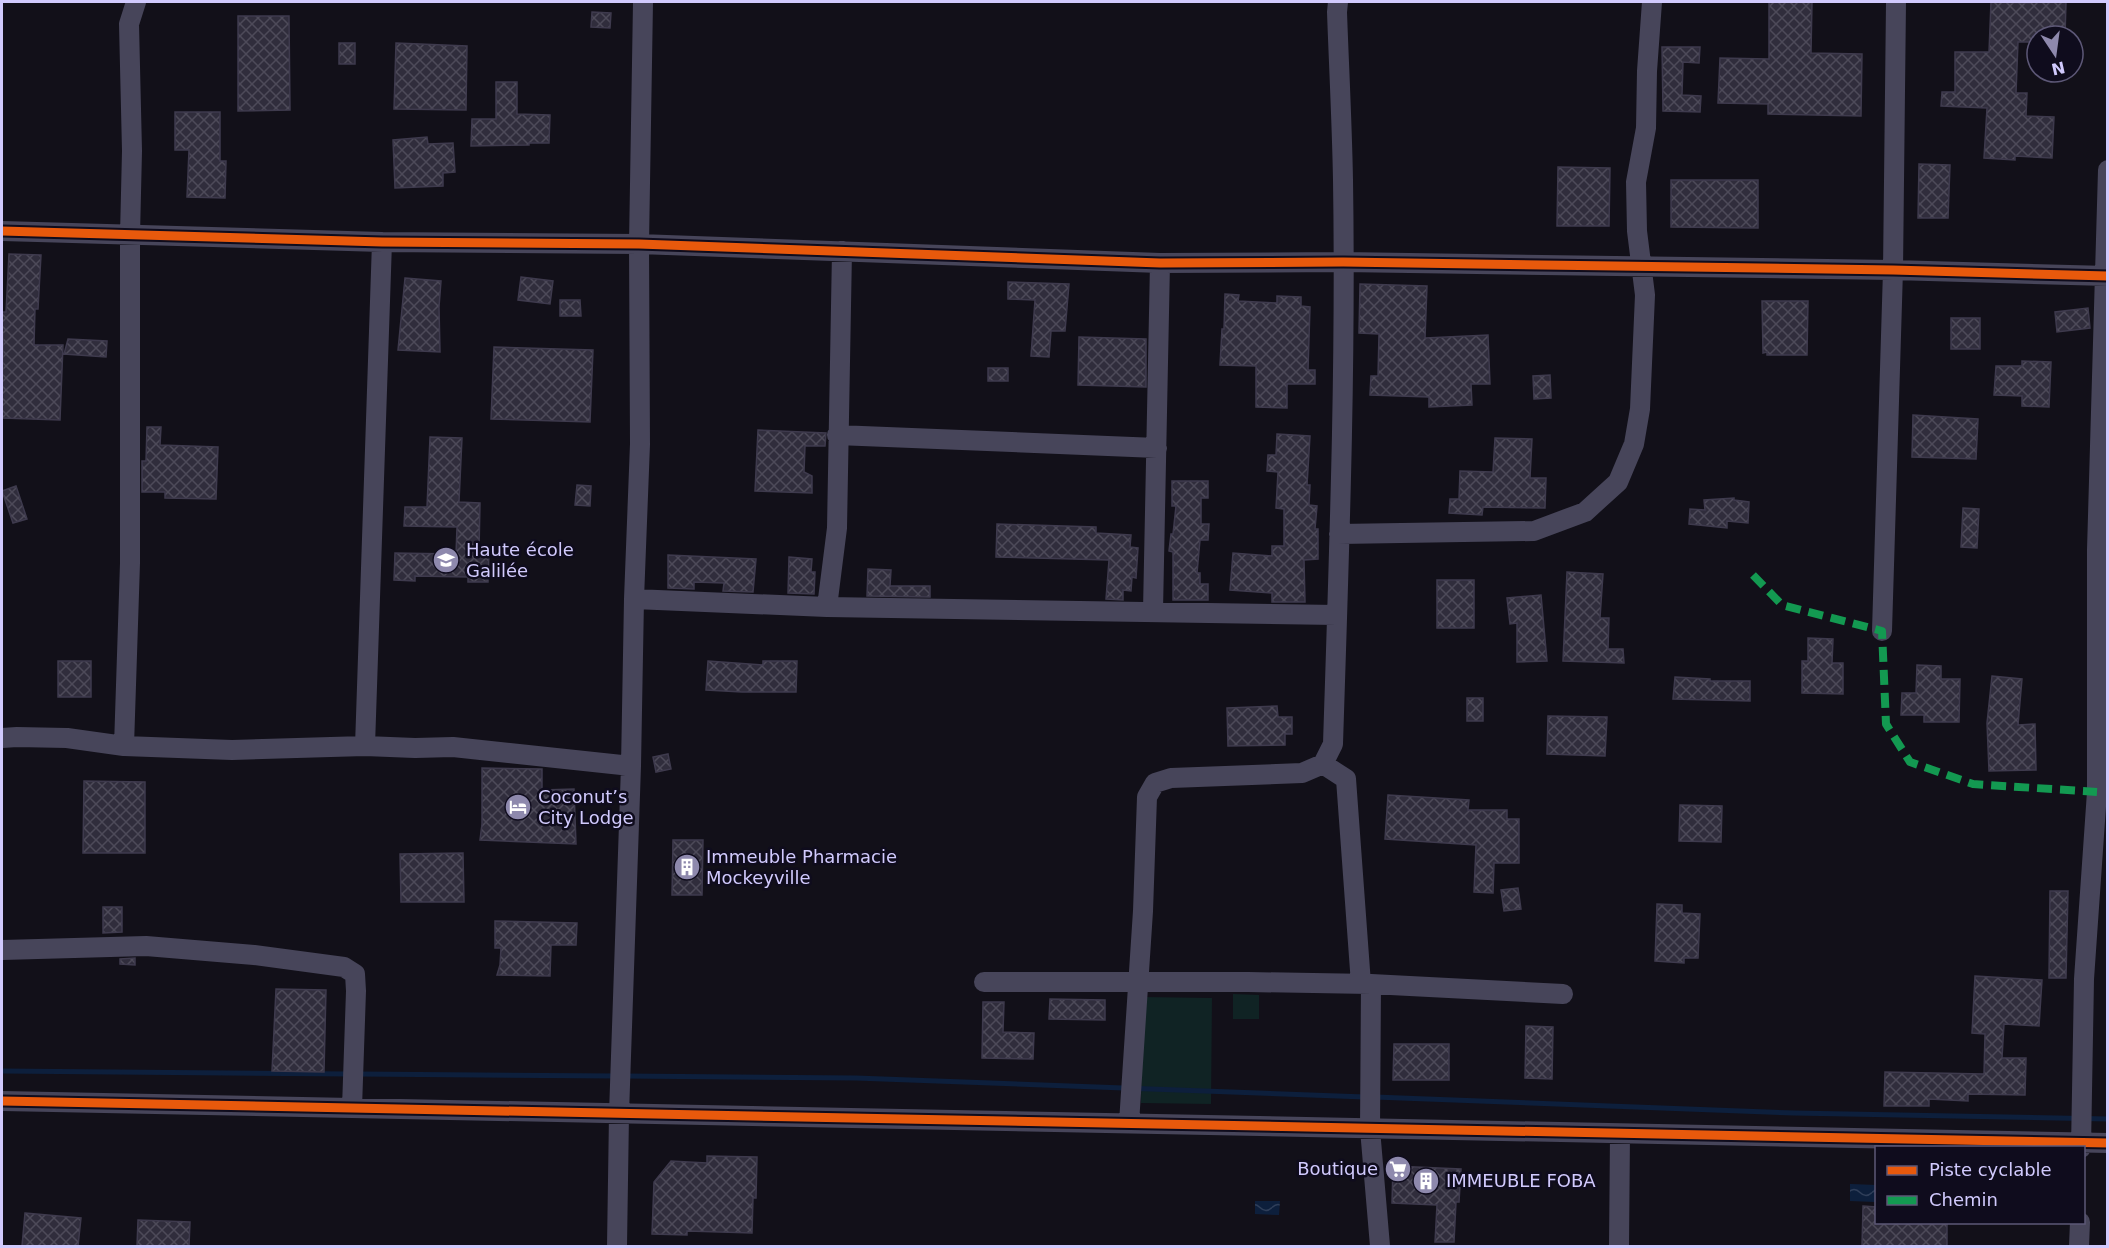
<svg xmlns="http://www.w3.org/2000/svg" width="2109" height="1248" font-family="'DejaVu Sans',sans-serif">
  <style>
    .pitch { fill: #102324 }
    .water { fill: url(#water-waves) }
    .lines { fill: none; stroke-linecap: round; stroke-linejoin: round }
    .stream { stroke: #0d1f3c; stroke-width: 5 }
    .building { fill: url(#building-cross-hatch); stroke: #3e3a4d; stroke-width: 1.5 }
    .street { stroke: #47455a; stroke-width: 20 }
    .quiet { stroke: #139951; stroke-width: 8; stroke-dasharray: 15 8; stroke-linecap: butt }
    .cycleway-casing { stroke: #0f0c1d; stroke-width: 13 }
    .cycleway { stroke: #e8590c; stroke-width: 9 }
    .labels { text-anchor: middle; stroke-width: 5; stroke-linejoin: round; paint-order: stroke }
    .poi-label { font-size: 18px; fill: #d1cafd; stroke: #0f0c1d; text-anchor: start }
  </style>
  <defs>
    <pattern id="water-waves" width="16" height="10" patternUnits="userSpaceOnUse" patternTransform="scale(1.5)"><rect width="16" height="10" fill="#0d1f3c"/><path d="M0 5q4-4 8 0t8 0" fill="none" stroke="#2f3e59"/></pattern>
    <pattern id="building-cross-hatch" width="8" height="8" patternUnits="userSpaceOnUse" patternTransform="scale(1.5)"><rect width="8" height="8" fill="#302d3c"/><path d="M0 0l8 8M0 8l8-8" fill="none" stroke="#4d4a59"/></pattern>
  </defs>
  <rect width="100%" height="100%" fill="#121019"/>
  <!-- pitch -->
  <path class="pitch" d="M1233 994 1259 995V1019H1233Z
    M1142 997 1212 998 1211 1104 1141 1103Z"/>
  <!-- water -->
  <path class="water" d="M1850 1184 1876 1185V1202L1850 1201Z
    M1255 1201H1280L1279 1215 1255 1214Z"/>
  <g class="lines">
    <!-- stream -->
    <path class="stream" d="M2 1071 349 1074
      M358 1074 616 1076
      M625 1076 856 1078 1365 1097
      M1375 1097 1794 1113 2108 1119"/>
  </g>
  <!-- building -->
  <path class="building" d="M1769 2H1812L1811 53 1862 54 1861 116 1768 114V104L1718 103 1720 58 1769 59Z
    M1991 2 2030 3V2H2066L2065 36H2037V42H2018L2016 93H2027L2026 116 2054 117 2052 158 2015 156V160L1984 158 1987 108 1941 106 1942 92H1955V52H1989Z
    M592 12 611 13 610 28 591 27Z
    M238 16H289L290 110 238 111Z
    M339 43H355V64H339Z
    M396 43 467 46 466 110 394 109Z
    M1662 47H1700L1699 63 1683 62 1682 95 1701 96 1700 112 1663 111Z
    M496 82H517V114L550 115 549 143H529V145L471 146 472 119H496Z
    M175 112H220V161H226L225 198 187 197 189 150H175Z
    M427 137 428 144 453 143 455 172 443 173V186L395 188 393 140Z
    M1919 164 1950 165 1948 218H1918Z
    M1558 167 1610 168 1609 226H1557Z
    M1671 180H1758V228L1671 227Z
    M9 254 41 255 38 309H35L34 345H63L60 420 2 418 3 334H2V312H6Z
    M521 277 553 281 550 304 518 300Z
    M405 278 441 281 439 307 440 352 398 350Z
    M1008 282 1069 284 1065 331H1051L1049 357 1031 356 1035 300 1008 299Z
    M1360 284 1427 286 1425 338 1488 335 1490 384H1471L1472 405 1429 407V397L1370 395 1371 376H1378L1379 334 1359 333Z
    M1225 294 1239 295 1238 301 1277 303V296L1301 297V306L1310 307 1308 370H1315V384H1287V408L1256 407V366L1220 365 1222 329H1224Z
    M560 300H580L581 316H560Z
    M1762 301H1808L1807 355H1767V352L1763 353Z
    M2088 308 2090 328 2057 332 2055 312Z
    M1951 318H1980V349H1951Z
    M1079 337 1146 339V387L1078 385Z
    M68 339 107 341 106 357 64 354Z
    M494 347 593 350 590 422 491 419Z
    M2022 361 2051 362 2049 407 2022 406V396L1994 395 1996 366H2022Z
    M988 368H1008V381H988Z
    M1550 375 1551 398 1534 399 1533 376Z
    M1913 415 1978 419 1976 459 1912 457Z
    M147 427H161L160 445 218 447 216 499 165 498V492H142V461H146Z
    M758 430 826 433 825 446H805L804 472 812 476V493L755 491Z
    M1277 434 1310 436 1307 485H1310L1309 505 1317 506 1315 529H1318V559L1304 560 1305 602H1272V593L1230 590 1233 553 1272 556V546H1284V509L1276 508 1278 472 1267 471 1268 455H1276Z
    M430 437 462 438 459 502 480 503 479 551H489L488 582H468V577L415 576V581L394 580 395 553 456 554 457 527 404 526 405 507H427Z
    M1495 438 1532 439 1530 478H1546L1545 508 1483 507 1482 515 1449 513 1450 499H1459L1460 471 1493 472Z
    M1172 481H1208V498H1201V524H1209L1208 540H1200L1197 573H1200V584H1208V600H1173V552L1169 551 1171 534H1173L1176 506H1172Z
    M577 485 591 486 590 506 575 505Z
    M16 486 27 519 13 523 2 491Z
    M1734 498V500L1749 502 1748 523 1727 521V528L1689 524 1690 509 1705 510 1704 500Z
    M1963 508 1979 509 1977 548 1961 547Z
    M997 524 1096 527V533L1131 535 1130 547 1138 548 1136 578 1132 577 1131 591 1123 590V600L1106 599 1109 560 996 557Z
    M668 555 756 559 753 592 723 591 724 583 694 582V589L668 588Z
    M789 557 812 559 811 572H815L814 594 788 593Z
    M868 569 891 570 890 586H930V597L867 596Z
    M1567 572 1603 574 1600 618H1609L1608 649H1623L1624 663 1563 661Z
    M1437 580H1474V628H1437Z
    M1541 595 1547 661 1517 662V623L1510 624 1507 598Z
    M1808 638 1833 639 1832 663H1843V694L1802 693V661H1808Z
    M58 661H91V697H58Z
    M708 661 763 665V661H797L796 692H742L706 690Z
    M1917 665 1941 666V679H1960L1959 722H1924V715H1901L1902 693H1916Z
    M1992 676 2022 679 2018 725 2035 724 2036 770 1989 771 1987 723Z
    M1675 677 1710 679V681H1750V701L1673 699Z
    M1467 698H1483V721H1467Z
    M1277 706 1278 717H1292V734H1285V745L1228 746 1227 708Z
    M1548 716 1607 717 1605 756 1547 754Z
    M668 754 671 769 656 772 653 757Z
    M482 768 542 769V790L574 789 576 844 480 840 482 824Z
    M84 781 145 782V853H83Z
    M1388 795 1469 800 1468 810H1507V819H1519V863H1494L1493 893 1474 892 1476 845 1385 839Z
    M1680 805 1722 806 1721 842 1679 841Z
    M673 840H703L702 895H672Z
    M463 853 464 902H401L400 854Z
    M1518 888 1521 909 1504 911 1501 890Z
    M2050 891H2068L2066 978H2049Z
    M1657 904 1682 905V913L1700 914 1698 958H1684V963L1655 961Z
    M103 907H122V932L103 933Z
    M495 921 577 923 576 945H551L550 976 497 975 500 965 501 948H495Z
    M135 958V965L120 964V959Z
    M1975 976 2042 980 2039 1026 2004 1024 2002 1058H2026L2025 1095 1968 1094V1101L1929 1099V1106H1884L1885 1072 1984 1074 1985 1034 1972 1033Z
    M276 989 326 990 324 1072 272 1071Z
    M1050 999 1105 1000V1020L1049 1019Z
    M983 1002H1004L1003 1032 1034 1033 1033 1059 982 1058Z
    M1526 1026 1553 1027 1552 1079 1525 1078Z
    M1394 1044H1449V1080H1393Z
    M707 1156 757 1157 756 1198H753L752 1233 687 1231V1235L652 1234 654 1182 671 1161 707 1163Z
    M1393 1166 1461 1169 1459 1202H1456L1454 1242H1435L1437 1205 1392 1203Z
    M1863 1206 1876 1207V1222H1947V1246H1862Z
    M25 1213 81 1218 78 1246H22Z
    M138 1220 190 1222 189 1246H137Z"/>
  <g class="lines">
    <!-- street -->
    <path class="street" d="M2 231 382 242 639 244 1160 263 1343 262 1893 270 2108 276
      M837 435 1157 448
      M1339 534 1534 531 1585 512 1618 482 1634 444 1640 409 1645 295 1637 231 1636 182 1646 128 1647 71 1652 2
      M634 599 827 607 1337 615
      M827 607 837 528 842 251
      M1153 611 1160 263
      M1882 631 1893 270 1896 2
      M2 738 17 737 67 738 124 746 232 750 365 746 415 748 453 747 631 766
      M124 746 130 563V235L132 151 129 24 136 2
      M365 746 382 242
      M1323 764 1346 779 1361 984
      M2 950 146 946 254 955 344 967 355 974 356 991 352 1108
      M984 982H1248L1371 984 1563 994
      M1371 984 1370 1129 1380 1246
      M2 1101 2108 1143
      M1129 1123 1143 911 1147 797 1155 783 1171 778 1302 773 1323 764 1333 744C1339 556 1346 368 1343 180 1342 124 1339 68 1337 12L1338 2
      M2081 1148 2084 979 2097 792V550L2108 170
      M617 1246 619 1114 631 766 634 599 640 444 639 244 643 2
      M1619 1246 1620 1134
      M2079 1246 2080 1222"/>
    <!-- quiet -->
    <path class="quiet" d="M1753 575 1782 605 1882 631 1886 724 1910 762 1973 784 2097 792"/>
    <defs>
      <path id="cycleway" d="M2 231 382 242 639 244 1160 263 1343 262 1893 270 2108 276
        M2 1101 2108 1143"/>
    </defs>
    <!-- cycleway casing -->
    <use href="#cycleway" class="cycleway-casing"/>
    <!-- cycleway -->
    <use href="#cycleway" class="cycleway"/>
  </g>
  <!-- icons -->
  <defs>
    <symbol id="school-disc" viewBox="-11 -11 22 22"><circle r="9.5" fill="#8e89ad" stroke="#0f0c1d"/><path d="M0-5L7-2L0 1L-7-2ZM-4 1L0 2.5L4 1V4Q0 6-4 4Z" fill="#fff"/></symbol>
    <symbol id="hotel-disc" viewBox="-11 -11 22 22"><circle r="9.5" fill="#8e89ad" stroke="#0f0c1d"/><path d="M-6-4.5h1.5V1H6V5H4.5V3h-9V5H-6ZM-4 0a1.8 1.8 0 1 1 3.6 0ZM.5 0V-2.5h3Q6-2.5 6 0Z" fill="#fff"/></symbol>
    <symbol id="building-disc" viewBox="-11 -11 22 22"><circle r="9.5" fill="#8e89ad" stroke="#0f0c1d"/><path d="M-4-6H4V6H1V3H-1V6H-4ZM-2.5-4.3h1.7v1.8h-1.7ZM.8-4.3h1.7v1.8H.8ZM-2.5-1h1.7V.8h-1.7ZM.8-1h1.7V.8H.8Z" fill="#fff"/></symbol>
    <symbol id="supermarket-disc" viewBox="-11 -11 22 22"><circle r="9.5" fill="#8e89ad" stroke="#0f0c1d"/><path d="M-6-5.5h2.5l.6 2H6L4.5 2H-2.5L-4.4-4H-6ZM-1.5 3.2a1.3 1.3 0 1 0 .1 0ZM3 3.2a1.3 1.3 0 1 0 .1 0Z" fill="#fff"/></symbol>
  </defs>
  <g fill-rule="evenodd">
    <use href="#school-disc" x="431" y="545" width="30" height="30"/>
    <use href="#hotel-disc" x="503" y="792" width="30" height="30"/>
    <use href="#building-disc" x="672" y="852" width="30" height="30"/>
    <use href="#supermarket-disc" x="1383" y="1154" width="30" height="30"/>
    <use href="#building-disc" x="1411" y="1166" width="30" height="30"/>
  </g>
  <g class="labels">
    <!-- poi labels -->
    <g class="poi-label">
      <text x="466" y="556">Haute école<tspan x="466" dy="21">Galilée</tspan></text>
      <text x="538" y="803">Coconut’s<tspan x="538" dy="21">City Lodge</tspan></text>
      <text x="706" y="863">Immeuble Pharmacie<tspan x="706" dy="21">Mockeyville</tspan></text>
      <text x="1378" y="1175" text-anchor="end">Boutique</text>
      <text x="1446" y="1187">IMMEUBLE FOBA</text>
    </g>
  </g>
  <!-- border -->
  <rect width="2109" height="1248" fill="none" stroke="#d1cafd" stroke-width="6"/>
  <!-- legend -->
  <rect x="1875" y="1146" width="210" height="78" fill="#0f0c1d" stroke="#5d5877" stroke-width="1.5"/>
  <rect x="1887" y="1166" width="30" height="9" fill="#e8590c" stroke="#5d5877" stroke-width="1.5"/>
  <text x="1929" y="1176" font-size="18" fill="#d1cafd">Piste cyclable</text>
  <rect x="1887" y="1196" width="30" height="9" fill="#139951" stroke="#5d5877" stroke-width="1.5"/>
  <text x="1929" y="1206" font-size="18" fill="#d1cafd">Chemin</text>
  <!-- north arrow -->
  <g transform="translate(2055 54) rotate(167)"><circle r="28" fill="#0f0c1d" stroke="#5d5877" stroke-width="1.5"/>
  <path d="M0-4.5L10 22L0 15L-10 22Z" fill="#8e89ad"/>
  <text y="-9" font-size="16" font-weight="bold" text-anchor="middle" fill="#d1cafd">N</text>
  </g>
</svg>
